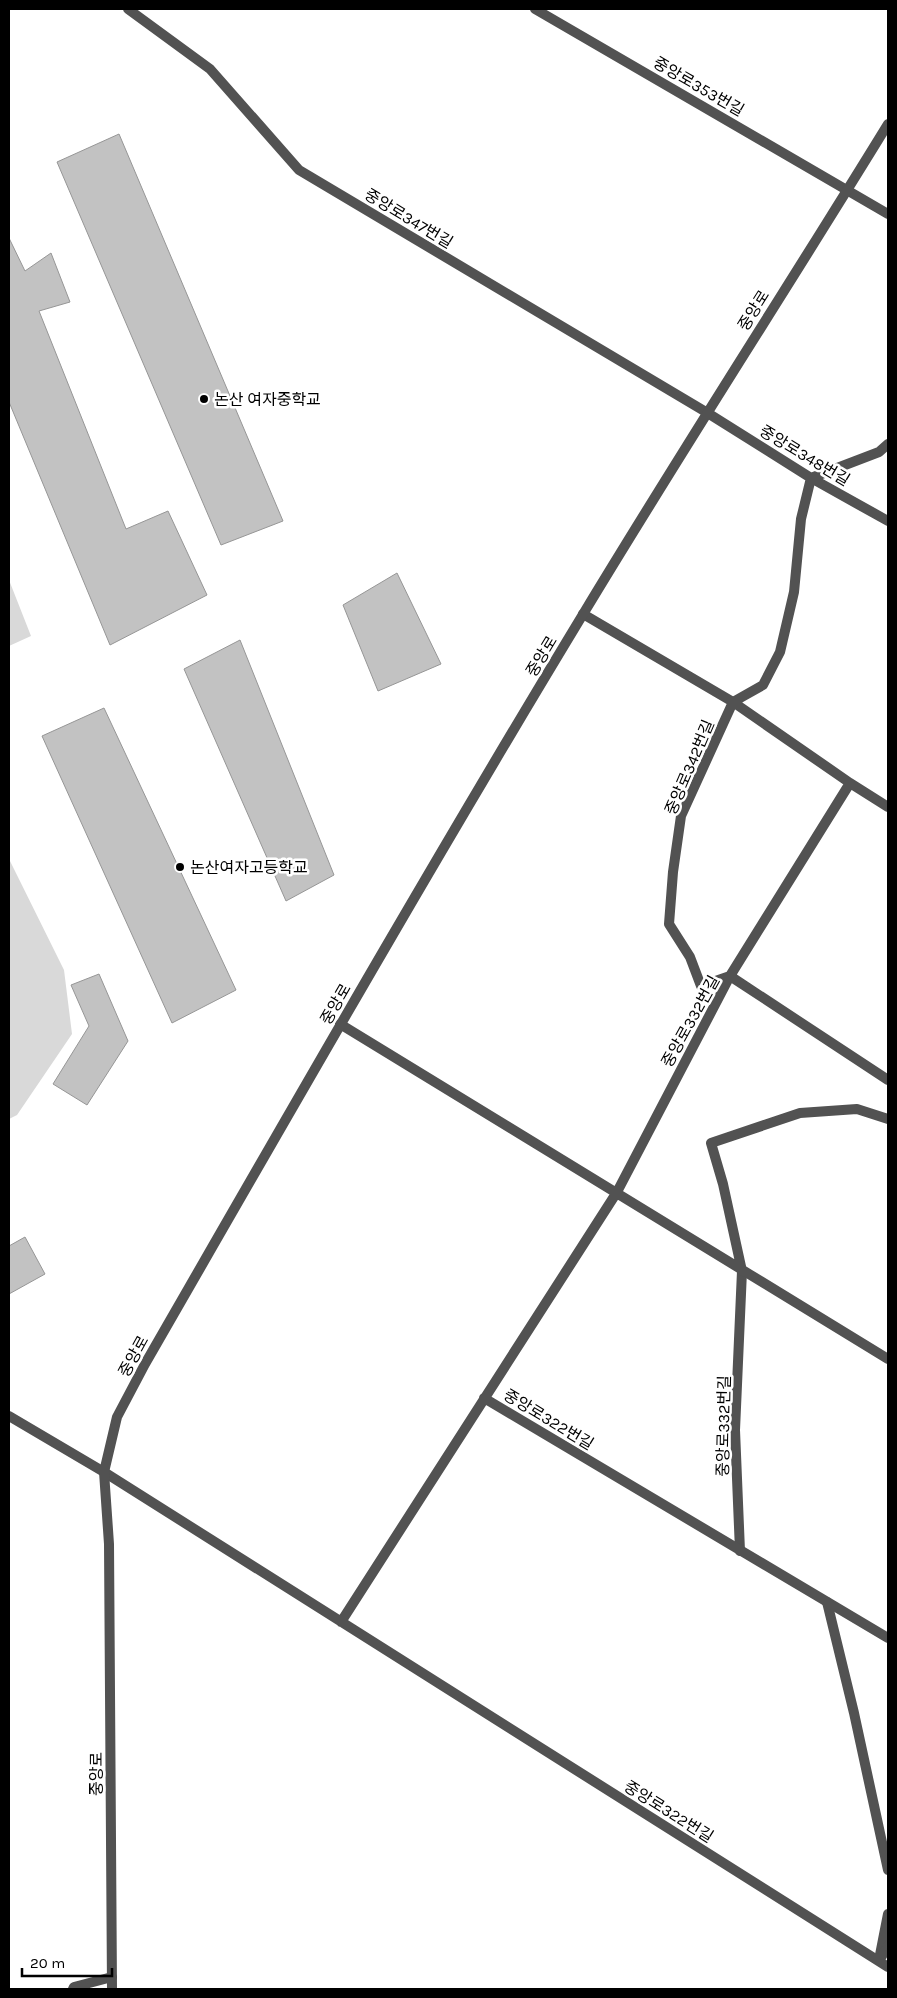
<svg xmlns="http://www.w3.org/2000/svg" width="897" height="1998" font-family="Karla,'Noto Sans KR',sans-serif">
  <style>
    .green { fill: #d9d9d9 }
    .building { fill: #c2c2c2; stroke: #969696 }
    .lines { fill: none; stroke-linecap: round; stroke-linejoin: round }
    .service { stroke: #525252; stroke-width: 10 }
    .minor { stroke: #525252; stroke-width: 10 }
    .tertiary { stroke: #525252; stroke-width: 10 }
    .poi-dot { fill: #000; stroke: #fff; stroke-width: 2 }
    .labels { text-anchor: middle; stroke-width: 5; stroke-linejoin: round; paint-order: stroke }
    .street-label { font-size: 16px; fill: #000; stroke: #fff }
    .poi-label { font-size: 16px; fill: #000; stroke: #fff; text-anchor: start }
  </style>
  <rect width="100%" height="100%" fill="#fff"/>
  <!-- green -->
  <path class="green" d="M9 580 31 636 9 646Z
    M9 859 64 970 72 1034 17 1115 9 1119Z"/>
  <!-- building -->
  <path class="building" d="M119 134 283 521 221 545 57 162Z
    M9 238 25 271 51 253 70 302 39 311 126 529 168 511 207 595 110 645 9 402Z
    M397 573 441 664 378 691 343 605Z
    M240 640 334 875 286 901 184 669Z
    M104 708 236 990 172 1023 42 736Z
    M99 974 128 1041 87 1105 53 1084 89 1026 71 985Z
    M25 1237 45 1274 9 1294V1246Z"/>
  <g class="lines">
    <!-- service -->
    <path class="service" d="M740 1551 735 1430 742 1271
      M827 1602 854 1713 888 1870
      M879 1960 888 1914"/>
    <!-- minor -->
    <path class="minor" d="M128 9 210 69 299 170 706 412 811 478 888 521
      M535 9 888 214
      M583 614 733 702 850 783 888 807
      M730 976 701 986 690 957 669 924 673 872 681 816 733 702 763 685 780 652 794 592 801 519 811 478 879 452 888 444
      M730 976 888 1080
      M340 1024 888 1359
      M742 1271 723 1184 711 1143 800 1113 857 1109 888 1119
      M484 1398 888 1638
      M9 1416 104 1472 888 1967
      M341 1622 617 1192 730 976 850 783
      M879 1961 888 1946
      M73 1989 74 1987 112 1977"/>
    <!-- tertiary -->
    <path class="tertiary" d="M112 1989 109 1544 104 1472 117 1417 145 1364C290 1112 434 860 585 611 684 447 788 287 888 124"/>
  </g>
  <!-- markers -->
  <g class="poi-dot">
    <circle cx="204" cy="399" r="5"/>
    <circle cx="180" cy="867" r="5"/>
  </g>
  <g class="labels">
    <!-- street labels -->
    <g class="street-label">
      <text transform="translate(699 86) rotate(30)" y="6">중앙로353번길</text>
      <text transform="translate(409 218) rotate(31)" y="6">중앙로347번길</text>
      <text transform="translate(753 310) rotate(-58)" y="6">중앙로</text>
      <text transform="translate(805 455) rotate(31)" y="6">중앙로348번길</text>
      <text transform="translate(541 656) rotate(-59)" y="6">중앙로</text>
      <text transform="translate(689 767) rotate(-67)" y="6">중앙로342번길</text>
      <text transform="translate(335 1004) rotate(-60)" y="6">중앙로</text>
      <text transform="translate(690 1021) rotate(-61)" y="6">중앙로332번길</text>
      <text transform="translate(133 1356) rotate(-61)" y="6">중앙로</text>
      <text transform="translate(549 1419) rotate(31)" y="6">중앙로322번길</text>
      <text transform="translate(723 1426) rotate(-89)" y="6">중앙로332번길</text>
      <text transform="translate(96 1774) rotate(-90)" y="6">중앙로</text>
      <text transform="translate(669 1811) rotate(32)" y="6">중앙로322번길</text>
    </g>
    <!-- poi labels -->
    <g class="poi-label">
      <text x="214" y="405">논산 여자중학교</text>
      <text x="190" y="873">논산여자고등학교</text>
    </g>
  </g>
  <!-- border -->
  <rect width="897" height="1998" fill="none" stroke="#000000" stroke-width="20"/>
  <!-- scale -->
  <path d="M22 1968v8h90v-8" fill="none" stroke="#000000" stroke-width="2.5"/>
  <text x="30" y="1968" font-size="15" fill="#000000" stroke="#ffffff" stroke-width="4" paint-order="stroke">20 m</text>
</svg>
